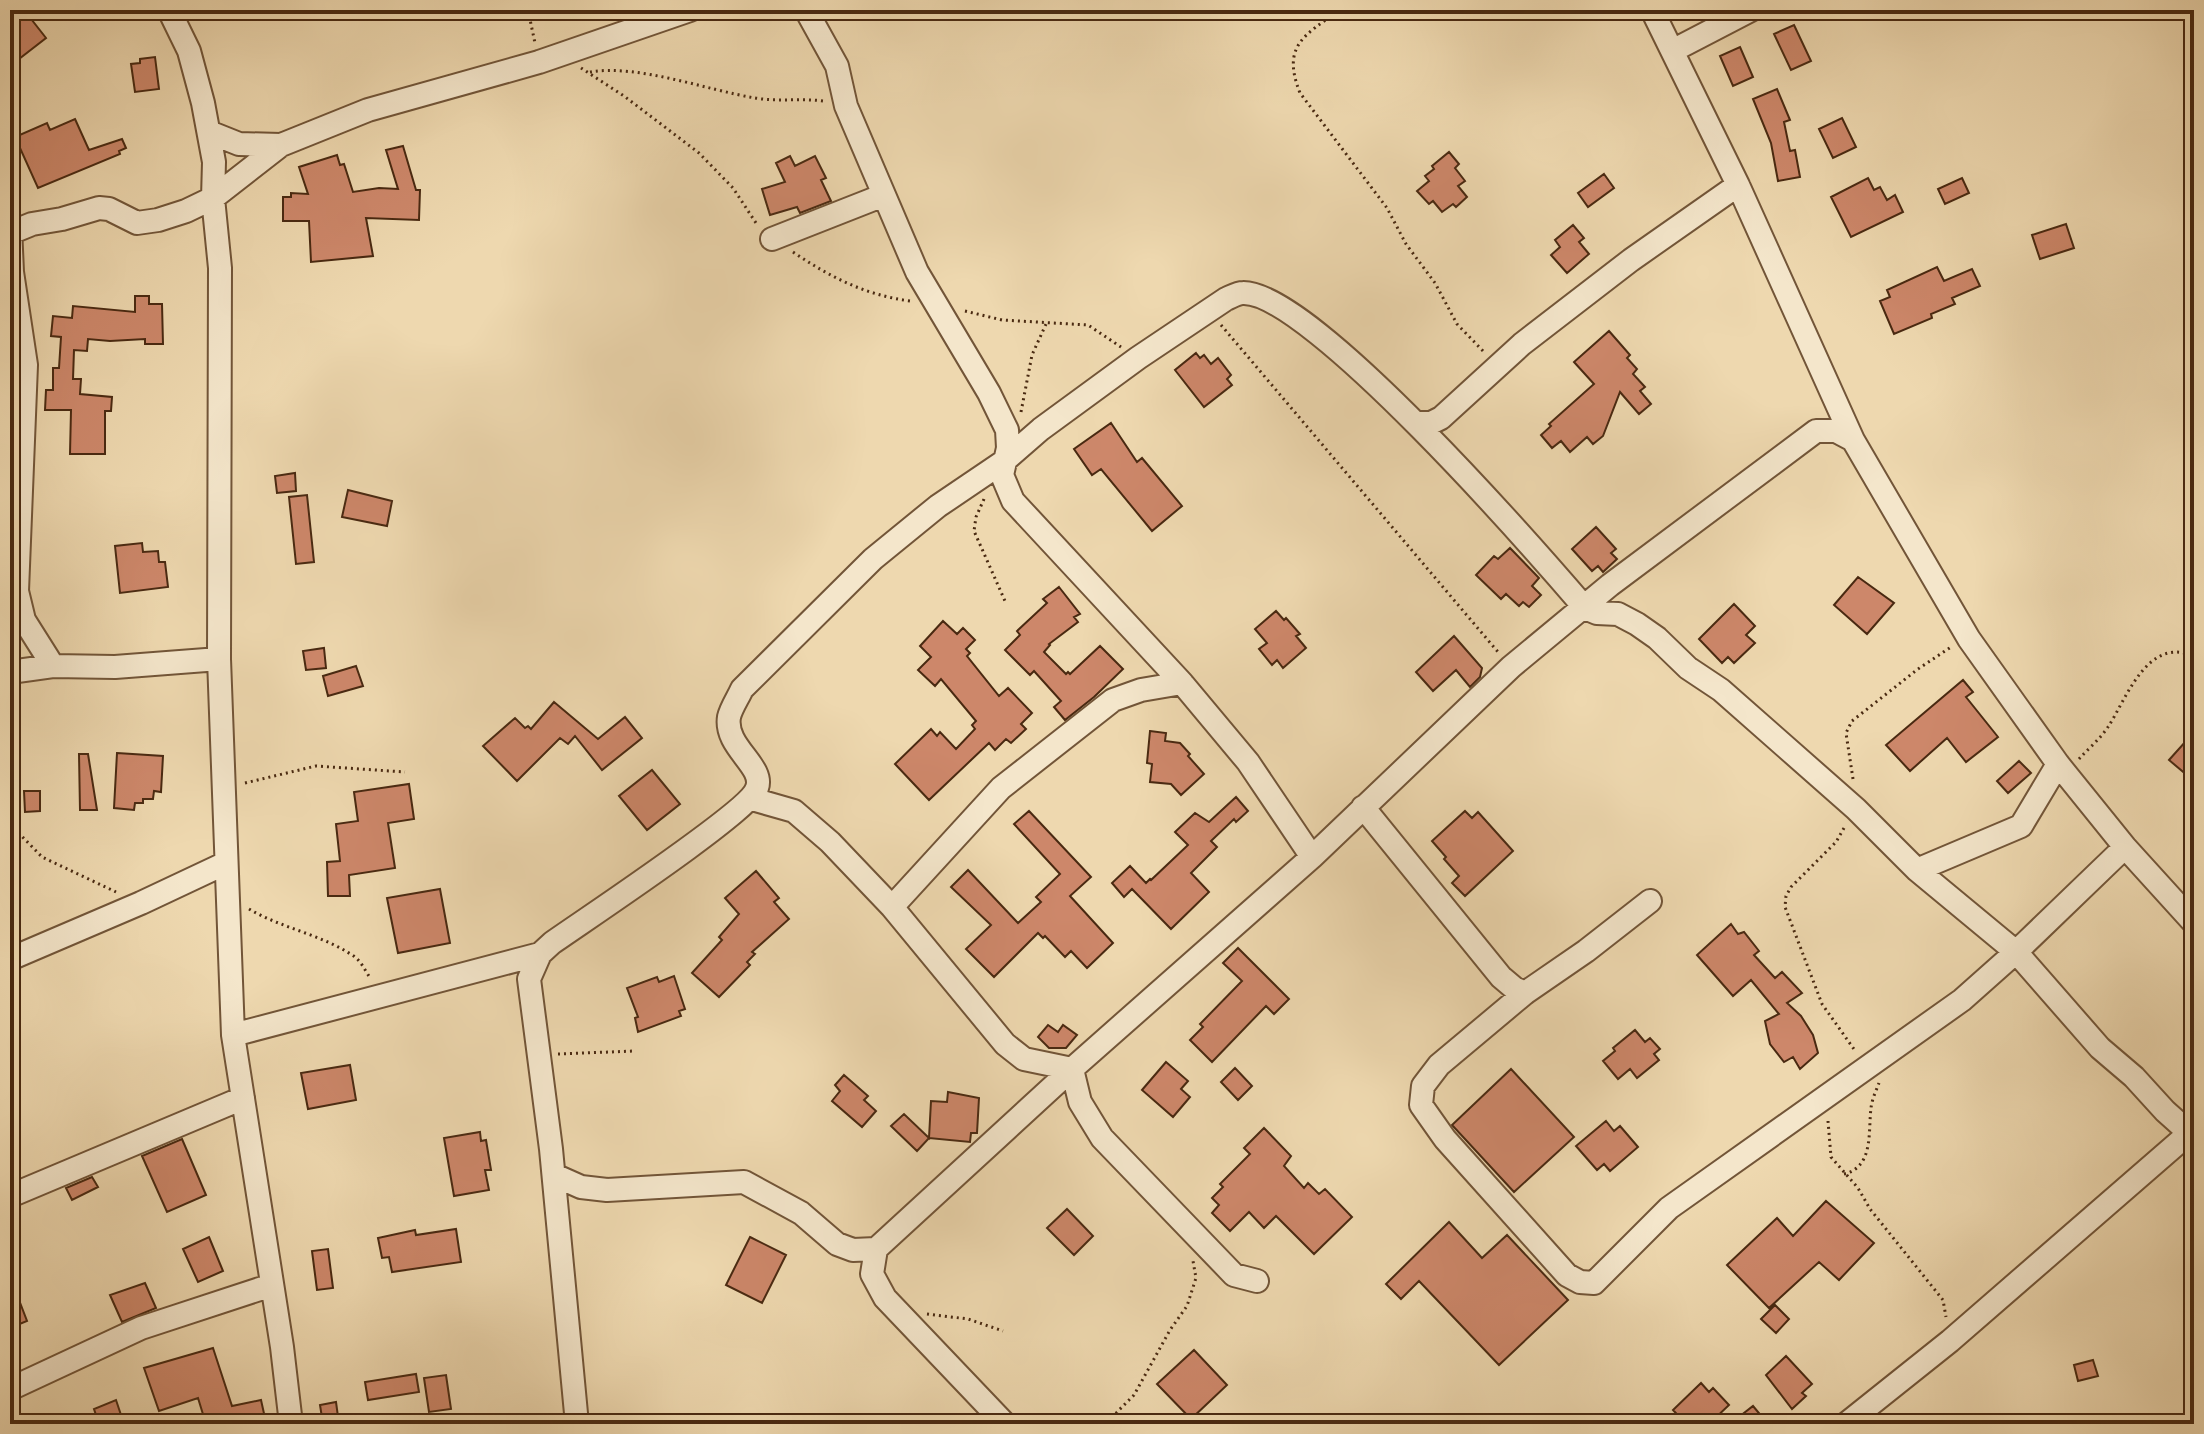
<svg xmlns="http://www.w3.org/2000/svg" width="2204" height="1434" font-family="'Sorts Mill Goudy',serif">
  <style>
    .building { fill: #cd876a; stroke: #492911; stroke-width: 2 }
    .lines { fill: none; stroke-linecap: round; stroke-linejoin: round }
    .minor-casing { stroke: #725538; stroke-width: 26 }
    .path { stroke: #492911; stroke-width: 3; stroke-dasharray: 2 4; stroke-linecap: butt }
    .minor { stroke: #f4e6cb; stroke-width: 22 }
  </style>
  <rect width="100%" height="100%" fill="#eed8af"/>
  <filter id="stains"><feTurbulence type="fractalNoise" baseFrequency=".0025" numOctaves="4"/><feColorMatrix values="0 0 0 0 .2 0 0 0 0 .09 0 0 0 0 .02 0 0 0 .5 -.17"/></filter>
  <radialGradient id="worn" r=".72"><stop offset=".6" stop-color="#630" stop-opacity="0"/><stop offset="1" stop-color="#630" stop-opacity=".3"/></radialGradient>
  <!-- building -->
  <path class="building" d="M19 10H24L46 38 10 66V16Z
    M1794 25 1811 61 1791 70 1774 34Z
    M1740 47 1753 77 1733 86 1720 56Z
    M155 57 159 89 135 92 131 64 140 63V59Z
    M1777 89 1790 120 1784 122 1790 151 1795 150 1800 177 1778 181 1771 143 1753 99Z
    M1842 118 1856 147 1833 158 1819 129Z
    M75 119 89 150 122 139 126 148 119 151 120 154 38 188 15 137 47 123 50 130Z
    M403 146 416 190H420L419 220 366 218 373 256 311 262 309 221H283V197H291V193L308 194 299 167 337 155 340 165 344 164 353 192 379 188 398 189 386 150Z
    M1449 152 1459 164 1455 168 1465 181 1458 186 1467 197 1456 207 1453 204 1442 212 1433 201 1429 204 1417 191 1429 181 1425 176 1434 169 1432 166Z
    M790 156 795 166 815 156 826 178 821 180 831 201 800 213 797 207 770 215 762 189 785 182 776 163Z
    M1604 174 1614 188 1588 207 1578 193Z
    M1868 178 1874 190 1880 187 1887 200 1895 195 1903 212 1851 237 1831 197Z
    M1962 178 1969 193 1945 204 1938 189Z
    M2066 224 2074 248 2040 259 2032 235Z
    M1573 225 1584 238 1579 242 1589 254 1567 273 1551 255 1560 247 1555 240Z
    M1937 267 1944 281 1972 269 1980 286 1952 298 1955 304 1931 314 1932 318 1894 334 1880 301 1890 297 1887 290Z
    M135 296H149V304H162L163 344H145V339L110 341 88 339 87 351 74 350 73 379H81L80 394 112 397 111 411H105V454H70L71 410H45L46 390H53V368H59L61 337 51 336 53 316 72 318 73 306 135 312Z
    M1609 331 1630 355 1627 358 1637 369 1633 374 1645 387 1640 391 1651 404 1639 414 1620 392 1603 436 1593 444 1587 437 1570 452 1561 441 1552 448 1541 435 1551 426 1549 424 1594 384 1574 362Z
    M1196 353 1200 358 1204 355 1211 364 1218 358 1231 375 1227 379 1232 385 1204 407 1175 370Z
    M1111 423 1137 462 1142 458 1182 506 1152 531 1101 469 1092 475 1074 449Z
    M295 473 296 491 277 493 275 476Z
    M348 490 392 501 387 526 342 517Z
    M307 495 314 562 296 564 289 497Z
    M1596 527 1616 549 1611 553 1617 559 1603 572 1598 566 1592 571 1572 549Z
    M142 543 143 552 158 551 159 562H165L168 587 120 593 115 546Z
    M1510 548 1539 578 1532 586 1541 595 1529 607 1523 602 1519 606 1506 594 1501 599 1476 575 1494 556 1498 559Z
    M1858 577 1894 603 1867 634 1834 605Z
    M1059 587 1080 614 1074 617 1078 622 1049 644 1050 645 1044 652 1066 674 1068 672 1070 674 1100 646 1123 669 1094 697 1065 720 1054 707 1061 701 1034 671 1030 675 1005 650 1020 635 1017 631 1047 603 1043 599Z
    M1734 604 1755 626 1746 635 1755 643 1734 663 1728 657 1722 663 1699 639Z
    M1276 611 1284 620 1286 618 1300 634 1296 636 1306 648 1283 668 1277 660 1272 665 1259 649 1267 643 1255 629Z
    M943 621 957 634 963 628 975 640 966 649 970 653 967 656 999 696 1008 688 1032 713 1021 724 1026 729 1011 743 1006 739 995 750 989 743 929 800 895 764 931 729 937 736 940 732 956 749 975 729 972 725 976 721 941 679 935 686 918 670 931 657 920 646Z
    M1454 636 1482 668 1480 677 1470 687 1456 670 1433 691 1416 672Z
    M324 648 326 668 306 670 303 651Z
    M356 666 363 686 328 696 323 676Z
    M1963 680 1973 692 1966 697 1998 737 1966 762 1947 738 1910 771 1886 745Z
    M554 702 598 739 625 717 642 738 602 770 575 736 568 744 560 738 517 781 483 746 515 718 525 728 528 726 531 729Z
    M1150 731 1166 733 1165 741 1180 743 1190 754 1188 756 1204 774 1181 795 1171 784 1150 782 1152 764 1147 763Z
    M2194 732V781L2169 760Z
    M117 753 163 756 161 792 154 791 153 799H143V803H135L134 810 114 808Z
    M79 754H88L97 810H80Z
    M2019 761 2031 773 2008 793 1997 781Z
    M652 770 680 804 647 830 619 796Z
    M409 784 414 819 388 823 395 868 349 875 350 896H328L327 862 340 861 336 824 358 821 354 792Z
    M24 791H40V811L25 812Z
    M1236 797 1248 811 1236 822 1234 819 1211 841 1217 847 1191 873 1209 892 1171 929 1132 889 1124 897 1112 883 1130 866 1146 883 1150 879 1151 880 1188 845 1175 832 1195 813 1209 822Z
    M1029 811 1091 877 1070 896 1113 943 1087 968 1071 951 1065 957 1045 936 1043 938 1038 933 994 977 966 949 991 925 951 887 968 870 1018 923 1041 902 1036 897 1060 874 1014 824Z
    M1465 811 1472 818 1478 812 1513 851 1465 896 1452 883 1459 876 1444 859 1446 857 1432 841Z
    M756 871 779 898 774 902 789 919 752 952 755 954 747 962 750 965 719 997 692 973 722 940 719 937 739 914 725 898Z
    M440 889 450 943 398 953 387 898Z
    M1731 924 1738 934 1744 932 1759 951 1754 955 1775 978 1782 972 1802 993 1787 1003 1801 1016 1813 1035 1818 1053 1800 1069 1793 1057 1784 1062 1770 1044 1765 1021 1779 1014 1751 980 1733 996 1697 955Z
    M1238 948 1289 999 1274 1014 1266 1006 1212 1062 1190 1040 1203 1027 1200 1024 1242 981 1223 963Z
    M674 976 685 1009 679 1011 681 1016 638 1032 635 1018 638 1017 627 988 657 977 659 982Z
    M1048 1025 1058 1032 1063 1025 1077 1035 1066 1048H1049L1038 1037Z
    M1635 1030 1645 1042 1650 1038 1660 1049 1654 1054 1659 1060 1637 1078 1630 1069 1618 1079 1603 1061 1615 1051 1613 1048Z
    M1166 1062 1188 1081 1181 1089 1190 1097 1173 1117 1142 1090Z
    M350 1065 356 1100 308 1109 301 1073Z
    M1235 1068 1252 1086 1238 1100 1221 1082Z
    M1511 1069 1574 1137 1514 1192 1452 1125Z
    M844 1075 868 1096 864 1100 876 1111 862 1127 832 1101 840 1091 835 1085Z
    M948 1092 979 1098 977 1133H971L970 1142 929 1138 917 1151 891 1126 904 1114 929 1138 931 1101 947 1102Z
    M1606 1121 1614 1131 1620 1126 1638 1147 1610 1171 1604 1164 1597 1170 1576 1146Z
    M1264 1128 1291 1156 1284 1166 1304 1188 1308 1183 1319 1194 1325 1189 1352 1217 1314 1254 1276 1216 1264 1228 1249 1212 1230 1231 1212 1213 1219 1205 1212 1198 1223 1187 1220 1184 1250 1154 1244 1148Z
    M480 1132 481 1141 486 1140 491 1170H485L489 1190 454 1196 444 1138Z
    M182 1139 206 1195 167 1212 142 1156Z
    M92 1177 98 1187 72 1200 66 1188Z
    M1826 1201 1874 1243 1839 1280 1819 1262 1769 1308 1727 1265 1777 1218 1793 1236Z
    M1067 1209 1093 1236 1074 1255 1047 1228Z
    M1449 1222 1482 1258 1507 1235 1568 1300 1499 1365 1419 1281 1401 1299 1386 1284Z
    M456 1229 461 1262 392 1272 389 1257 382 1258 378 1238 415 1230 416 1235Z
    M209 1237 223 1271 198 1282 183 1249Z
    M750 1237 786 1255 762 1303 726 1285Z
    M328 1249 333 1288 317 1290 312 1251Z
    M11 1279 27 1321 10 1328V1280Z
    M145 1283 156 1308 122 1322 110 1295Z
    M1775 1305 1789 1319 1776 1333 1761 1319Z
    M213 1348 232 1406 261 1400 265 1418 239 1424H206L198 1398 159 1411 144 1368Z
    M1194 1350 1227 1385 1191 1419 1157 1384Z
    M1786 1356 1812 1384 1802 1393 1806 1396 1792 1409 1766 1375Z
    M2093 1360 2098 1376 2078 1381 2074 1365Z
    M416 1374 419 1392 368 1400 365 1382Z
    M446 1375 451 1409 429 1412 424 1378Z
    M1701 1383 1709 1392 1713 1388 1729 1405 1709 1424H1686L1673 1410Z
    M116 1400 124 1424H99L94 1409Z
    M336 1402 339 1424H323L320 1405Z
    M1753 1406 1768 1424H1730Z"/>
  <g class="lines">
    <defs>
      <path id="minor" d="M169 10 189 51 203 103 214 162 213 198 220 268 219 659 233 1035 282 1347 291 1424
        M806 10 837 66 846 106 917 272 989 393 1007 430 1008 448 1002 475 1013 501 1182 683 1248 762 1312 857
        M1652 10 1738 185 1853 440 1969 639 2058 764 2125 847 2194 923
        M1674 50 1751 10
        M209 132 239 144 281 145
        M10 227 12 272 26 365 17 591 24 620 53 666
        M10 233 32 224 62 219 99 208 109 209 137 223 158 220 186 211 213 198 281 145 368 110 539 62 690 10
        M772 239 884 195
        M1418 423H1431L1441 418 1522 344 1631 260 1738 185
        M10 672 53 666 115 667 219 659
        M752 799 794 811 830 842 892 907 1005 1044 1024 1059 1072 1069 1080 1102 1102 1138 1234 1275 1257 1281
        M1363 807 1501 977 1514 988 1525 993
        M1917 870 2021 826 2058 764
        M1650 901 1586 951 1525 993 1439 1065 1423 1086 1421 1105 1445 1139 1567 1275 1580 1282 1594 1283 1669 1208 1962 1000 2016 952 2125 847
        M892 907 1001 788 1113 700 1141 690 1182 683
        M10 959 141 903 226 863
        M233 1035 540 954
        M554 1175 581 1187 607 1190 744 1182 801 1213 837 1244 853 1250 876 1249
        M10 1196 243 1098
        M10 1389 141 1328 272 1285
        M577 1424 551 1149 529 979 540 954 552 943C583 921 750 811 757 788 765 766 724 747 729 717 731 708 738 698 742 689L873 559 938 506 1003 462 1041 429 1138 358 1226 299C1231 297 1237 293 1243 293 1310 291 1536 551 1585 608L1597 613 1618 614 1637 624 1657 638 1688 668 1721 690 1856 809 1917 870 2016 952 2100 1048 2134 1077 2165 1111 2194 1137
        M1005 1424 885 1298 872 1274 876 1249 1072 1069 1312 857 1511 667 1610 585 1816 431H1836L1853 440
        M1846 1424 1950 1341 2194 1129"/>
    </defs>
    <!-- minor casing -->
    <use href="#minor" class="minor-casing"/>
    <!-- path -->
    <path class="path" d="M528 10 535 43
      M1340 10C1305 35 1281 45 1300 93L1387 208 1406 244 1435 283 1457 324 1484 352
      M581 68 624 96 699 153 733 188 758 226
      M590 72C638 64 707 90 755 98 778 102 800 98 823 101
      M793 252C830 277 865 295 910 301
      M965 311 1002 320 1088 325 1121 347
      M1221 325 1498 652
      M1021 412 1032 355 1046 324
      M984 499 976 517 974 531 1005 601
      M2079 759C2088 749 2100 739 2108 727 2127 698 2147 636 2194 656
      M10 766 17 690
      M1853 779 1846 733 1852 721 1918 669 1951 647
      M245 783 316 766 405 772
      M10 824 42 857 116 892
      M1844 828 1836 842 1791 887 1786 896 1785 907 1822 1004 1856 1052
      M249 909C281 928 320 934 352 955 361 960 365 971 371 979
      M558 1054 635 1051
      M1828 1121 1831 1157 1858 1188 1870 1209 1943 1300 1946 1317
      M1844 1174C1874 1167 1868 1132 1871 1108 1872 1099 1876 1091 1879 1083
      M927 1314 968 1319 1003 1331
      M1110 1424 1117 1412 1134 1395 1170 1330 1187 1306 1196 1278 1193 1261"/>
    <!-- minor -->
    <use href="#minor" class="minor"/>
  </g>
  <!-- margin -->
  <rect width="2204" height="1434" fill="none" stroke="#eed8af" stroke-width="40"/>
  <rect x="12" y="12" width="2180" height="1410" fill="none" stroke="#492911" stroke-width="4"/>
  <rect x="20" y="20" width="2164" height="1394" fill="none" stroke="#492911" stroke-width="2"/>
  <rect width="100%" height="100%" filter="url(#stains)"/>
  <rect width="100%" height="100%" fill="url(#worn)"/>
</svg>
